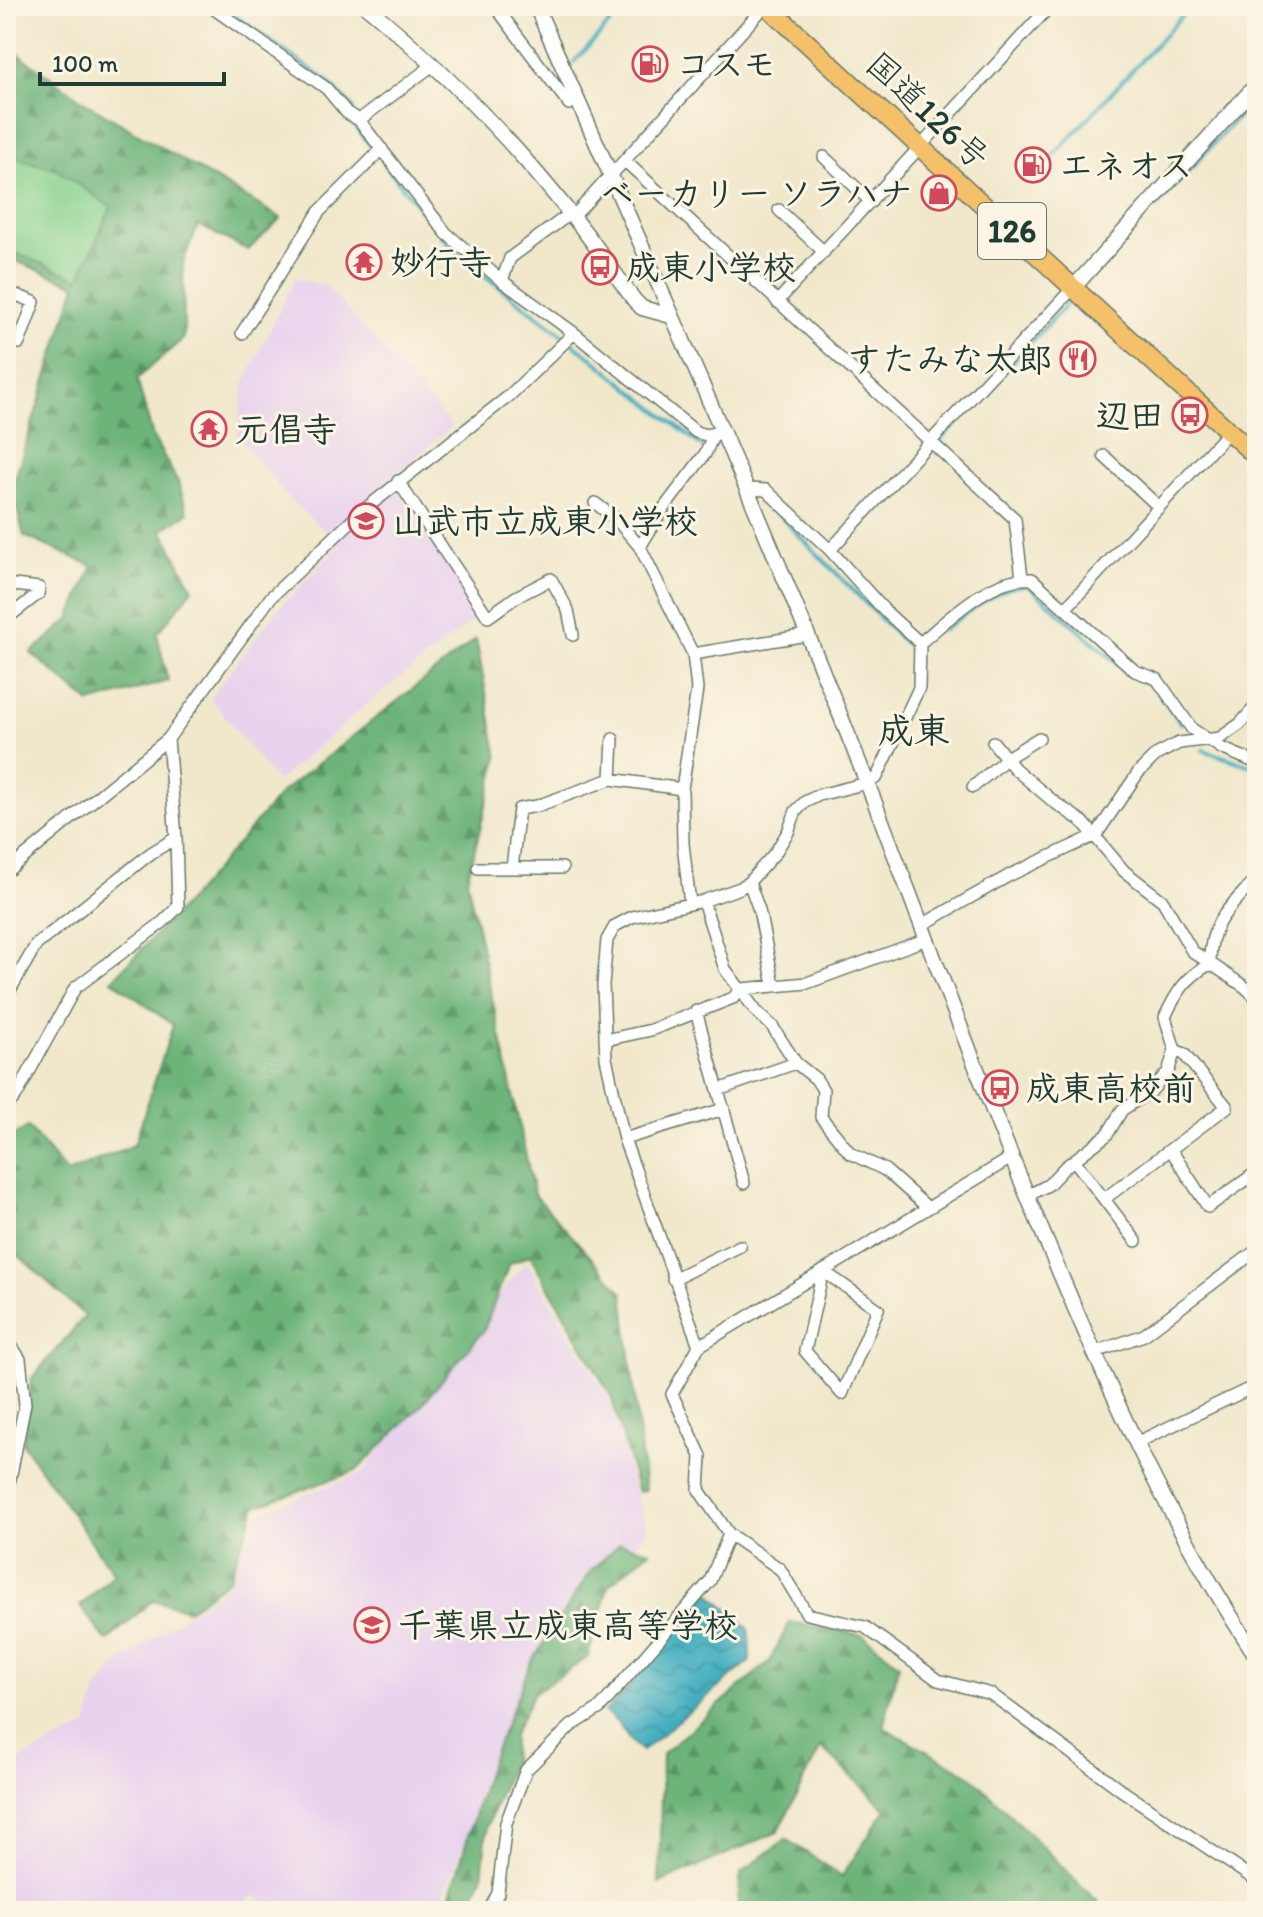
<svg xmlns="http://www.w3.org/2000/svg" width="1263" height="1917" font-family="Itim,'Klee One',sans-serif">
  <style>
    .built { fill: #e8d2ee }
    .forest { fill: url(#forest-firs); stroke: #467857; stroke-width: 2 }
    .park { fill: #87d28f; stroke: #538862; stroke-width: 2 }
    .water { fill: url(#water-waves); stroke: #31767a; stroke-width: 2 }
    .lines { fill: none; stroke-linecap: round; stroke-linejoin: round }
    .stream { stroke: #43afc1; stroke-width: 4 }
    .minor-casing { stroke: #687969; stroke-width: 14 }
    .tertiary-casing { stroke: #687969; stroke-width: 17 }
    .trunk-casing { stroke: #687969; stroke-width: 21 }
    .minor { stroke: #fff; stroke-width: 11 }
    .tertiary { stroke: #fff; stroke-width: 14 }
    .trunk { stroke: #f4c16a; stroke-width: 18 }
    .labels { text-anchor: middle; stroke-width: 6; stroke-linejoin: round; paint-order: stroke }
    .shield { fill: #fcf5e5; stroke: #617469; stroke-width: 2 }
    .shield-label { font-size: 32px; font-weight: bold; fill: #1f3d34 }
    .poi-label { font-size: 34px; font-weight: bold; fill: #1f3d34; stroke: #fcf5e5; text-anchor: start }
    .street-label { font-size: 34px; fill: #1f3d34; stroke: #fcf5e5 }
    .neighbourhood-label { font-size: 36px; font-weight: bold; fill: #1f3d34; stroke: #fcf5e5 }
  </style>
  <defs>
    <pattern id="forest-firs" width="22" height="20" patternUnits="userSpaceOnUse" patternTransform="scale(2)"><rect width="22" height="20" fill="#6db47a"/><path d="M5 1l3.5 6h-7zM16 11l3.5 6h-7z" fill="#599465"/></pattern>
    <pattern id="water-waves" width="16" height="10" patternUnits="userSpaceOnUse" patternTransform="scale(2)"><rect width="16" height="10" fill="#43afc1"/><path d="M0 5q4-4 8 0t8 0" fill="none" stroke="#37909e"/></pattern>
  </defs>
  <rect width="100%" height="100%" fill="#fcf5e5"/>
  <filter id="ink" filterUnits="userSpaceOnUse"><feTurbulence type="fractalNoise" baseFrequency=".0125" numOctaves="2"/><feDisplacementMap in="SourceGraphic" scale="16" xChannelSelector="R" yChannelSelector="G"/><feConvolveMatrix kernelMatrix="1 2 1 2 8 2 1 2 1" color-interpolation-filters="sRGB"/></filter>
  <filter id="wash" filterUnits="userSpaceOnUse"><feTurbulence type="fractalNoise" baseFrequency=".006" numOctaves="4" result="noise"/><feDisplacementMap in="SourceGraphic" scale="32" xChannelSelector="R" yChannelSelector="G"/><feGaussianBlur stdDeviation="1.8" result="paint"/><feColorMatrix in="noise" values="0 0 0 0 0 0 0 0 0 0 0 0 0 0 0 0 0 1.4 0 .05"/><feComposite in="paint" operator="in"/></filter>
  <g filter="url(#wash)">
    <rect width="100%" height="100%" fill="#f1e8cc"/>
    <!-- built -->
    <path class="built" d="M295 278 327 287 452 426 390 480 482 613 370 702 277 782 210 698 276 611 340 545 288 498 237 435 244 384Z
      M526 1261 608 1398 647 1530 535 1669 439 1906 433 1911H278L253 1895 239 1911H6V1767L87 1726 97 1689 116 1665 228 1585 259 1513 362 1473Z"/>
    <!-- forest -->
    <path class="forest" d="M6 45 86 103 281 218 248 250 198 225 183 262 184 338 137 379 153 437 178 482 188 513 162 530 193 589 157 634 168 681 90 703 31 653 70 619 93 566 24 536 12 488 76 285 6 257Z
      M476 639 498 758 467 880 534 1194 623 1293 645 1490 638 1492 611 1396 530 1255 509 1264 484 1330 418 1409 356 1471 256 1506 229 1579 188 1610 153 1600 107 1641 80 1606 114 1574 23 1444 31 1379 85 1316 6 1244V1140L28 1127 67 1173 134 1145 173 1025 112 980 196 892 282 792Z
      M620 1543 650 1551 609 1585 588 1657 534 1693 513 1735 512 1762 487 1827 482 1878 466 1911H446L489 1765 531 1663 591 1571Z
      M790 1622 863 1635 899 1664 883 1727 970 1775 1107 1911H737L741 1873 786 1839 842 1876 886 1809 821 1747 778 1832 659 1883 662 1754 769 1662Z"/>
    <!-- park -->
    <path class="park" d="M6 155 57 170 111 207 79 279 6 249Z"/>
    <!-- water -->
    <path class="water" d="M708 1591 749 1629 750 1661 642 1751C622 1738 625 1724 604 1712L623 1694Z"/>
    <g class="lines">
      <!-- stream -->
      <path class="stream" d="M221 6 327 81 353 108 352 112
        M574 62 626 6
        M351 121 369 144
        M1047 163 1191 6
        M385 165 421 210
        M1156 207 1257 96
        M425 215 433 225
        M441 235 464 260 555 329 703 447
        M937 444 1074 296
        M774 510 910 648
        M942 631C964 615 1000 584 1028 585L1133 677 1154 686 1181 723
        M1203 750 1257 768"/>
    </g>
  </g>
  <g filter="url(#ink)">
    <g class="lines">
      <defs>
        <path id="minor" d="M210 6 326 88 347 113 359 120 446 233 502 281 574 333 696 432 706 435 722 431
          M495 6 569 104 577 99
          M359 120 433 65
          M824 157 871 202
          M625 161 1015 519 1022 578
          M779 210 824 252
          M573 217 765 6
          M502 281 510 258 571 213
          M6 291 34 302 19 343 6 340
          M777 302 1050 6
          M242 333 319 212 382 149
          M1104 456 1159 507
          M398 481 488 617 516 597 551 579 568 610 573 635
          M595 503 616 519 640 547 693 654 697 689 682 789 683 844 690 904
          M640 547 661 512 705 454 714 434
          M830 550 1073 288
          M6 584 39 588 38 594 6 619
          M1065 609 1229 431
          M920 643C949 619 992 575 1032 579L1135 671 1157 679 1192 729 1221 748 1257 763
          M693 654 807 635
          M613 739 611 779 682 789
          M993 742 1015 769 1054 802 1083 822 1124 871 1163 901 1192 951 1245 987 1257 998
          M973 787 1007 758 1039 738
          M478 868H562
          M512 868 519 809 537 806 611 779
          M6 872 168 739 271 597 360 513 509 396 574 333
          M749 882 759 910 774 985
          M703 901 725 969 756 1011 772 1026 796 1063 816 1079 823 1090 821 1117 850 1153 885 1170 928 1208
          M922 925 1010 875 1096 835 1138 773 1156 755 1179 743 1220 738 1240 724 1257 705
          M1210 964C1209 921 1230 908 1257 878
          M6 997 36 945 151 853 176 838
          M696 1011 744 1183
          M605 1040 651 1030 733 998 742 989 807 983 927 939
          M718 1090 796 1063
          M6 1106 16 1096 75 988 163 922 178 907 176 838 168 739
          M624 1139 724 1109
          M1171 1150 1208 1207 1257 1172
          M1011 1158 699 1346 672 1394 701 1456 699 1490 729 1534 780 1569 807 1614 865 1627 938 1680 991 1694 1124 1792 1257 1881
          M1074 1160 1136 1241
          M1027 1196 1048 1185 1065 1167 1107 1135 1122 1110 1151 1091 1168 1072 1175 1050
          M1104 1199 1227 1107 1184 1054 1175 1050 1165 1017C1176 993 1186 977 1210 964
          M823 1271 878 1309 842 1394 805 1351Z
          M673 1279 740 1246
          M6 1338 20 1359 25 1404 10 1479 6 1487
          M699 1346 624 1139 606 1058 603 985 607 940 615 926 632 917 703 901 740 888 749 882 775 853 788 832 796 811 805 802 819 795 867 783 877 777 919 688 920 643 885 611 830 550 766 490 748 489
          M1093 1353 1144 1335 1257 1250
          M1136 1443 1257 1385
          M1257 1571V1575
          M489 1911 498 1893 506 1823 526 1770 571 1726 600 1708 710 1581 729 1534"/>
        <path id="tertiary" d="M366 6C440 67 509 137 569 212 593 240 613 272 635 301L642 308 671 316
          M536 6C652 269 769 531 873 798 924 931 973 1064 1027 1195 1093 1354 1161 1513 1257 1657
          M1073 288 1257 84"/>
        <path id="trunk" d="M767 6 1257 457"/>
      </defs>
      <!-- minor casing -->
      <use href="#minor" class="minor-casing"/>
      <!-- tertiary casing -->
      <use href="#tertiary" class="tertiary-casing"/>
      <!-- trunk casing -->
      <use href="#trunk" class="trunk-casing"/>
      <!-- minor -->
      <use href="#minor" class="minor"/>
      <!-- tertiary -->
      <use href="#tertiary" class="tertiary"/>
      <!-- trunk -->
      <use href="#trunk" class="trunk"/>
    </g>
  </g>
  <!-- icons -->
  <defs>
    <symbol id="fuel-ring" viewBox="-11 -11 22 22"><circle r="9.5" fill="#fcf5e5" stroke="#d1495b" stroke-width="1.5"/><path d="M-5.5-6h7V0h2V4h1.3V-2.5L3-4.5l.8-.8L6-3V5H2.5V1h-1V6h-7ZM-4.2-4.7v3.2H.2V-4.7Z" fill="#d1495b"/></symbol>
    <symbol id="shop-ring" viewBox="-11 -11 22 22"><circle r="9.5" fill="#fcf5e5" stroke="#d1495b" stroke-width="1.5"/><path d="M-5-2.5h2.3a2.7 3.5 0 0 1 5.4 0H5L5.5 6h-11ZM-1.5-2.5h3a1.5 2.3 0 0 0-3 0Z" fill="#d1495b"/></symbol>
    <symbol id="temple-ring" viewBox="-11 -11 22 22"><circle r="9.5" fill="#fcf5e5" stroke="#d1495b" stroke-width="1.5"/><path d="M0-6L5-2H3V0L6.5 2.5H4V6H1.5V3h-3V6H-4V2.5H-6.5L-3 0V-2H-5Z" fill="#d1495b"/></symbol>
    <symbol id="bus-ring" viewBox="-11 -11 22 22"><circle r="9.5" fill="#fcf5e5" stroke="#d1495b" stroke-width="1.5"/><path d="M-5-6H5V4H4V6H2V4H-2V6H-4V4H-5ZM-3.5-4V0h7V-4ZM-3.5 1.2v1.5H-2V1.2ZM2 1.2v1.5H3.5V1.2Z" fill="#d1495b"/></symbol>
    <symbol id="restaurant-ring" viewBox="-11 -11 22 22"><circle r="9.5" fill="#fcf5e5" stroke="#d1495b" stroke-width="1.5"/><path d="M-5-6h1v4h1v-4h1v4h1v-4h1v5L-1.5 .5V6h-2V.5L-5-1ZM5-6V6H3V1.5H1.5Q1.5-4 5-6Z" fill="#d1495b"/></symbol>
    <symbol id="school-ring" viewBox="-11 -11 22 22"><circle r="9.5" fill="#fcf5e5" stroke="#d1495b" stroke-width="1.5"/><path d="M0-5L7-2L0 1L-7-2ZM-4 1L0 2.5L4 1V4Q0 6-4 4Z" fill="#d1495b"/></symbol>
  </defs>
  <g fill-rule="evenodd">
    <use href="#fuel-ring" x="630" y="44" width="40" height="40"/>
    <use href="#fuel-ring" x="1013" y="145" width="40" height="40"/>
    <use href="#shop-ring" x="919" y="173" width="40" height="40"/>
    <use href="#temple-ring" x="344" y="242" width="40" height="40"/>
    <use href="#bus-ring" x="580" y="247" width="40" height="40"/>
    <use href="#restaurant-ring" x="1058" y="339" width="40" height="40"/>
    <use href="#bus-ring" x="1170" y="395" width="40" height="40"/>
    <use href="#temple-ring" x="189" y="409" width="40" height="40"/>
    <use href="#school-ring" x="346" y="501" width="40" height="40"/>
    <use href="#bus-ring" x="980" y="1068" width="40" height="40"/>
    <use href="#school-ring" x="352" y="1605" width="40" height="40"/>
  </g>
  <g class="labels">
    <!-- shield labels -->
    <rect class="shield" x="978" y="203" width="68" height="56" rx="6"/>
    <g class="shield-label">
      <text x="1012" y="242">126</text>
    </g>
    <!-- poi labels -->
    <g class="poi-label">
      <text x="676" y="76">コスモ</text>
      <text x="1059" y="177">エネオス</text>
      <text x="913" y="205" text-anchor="end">ベーカリー ソラハナ</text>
      <text x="390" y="274">妙行寺</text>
      <text x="626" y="279">成東小学校</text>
      <text x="1052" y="371" text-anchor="end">すたみな太郎</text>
      <text x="1164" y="427" text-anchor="end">辺田</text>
      <text x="235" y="441">元倡寺</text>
      <text x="392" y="533">山武市立成東小学校</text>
      <text x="1026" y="1100">成東高校前</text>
      <text x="398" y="1637">千葉県立成東高等学校</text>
    </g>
    <!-- street labels -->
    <g class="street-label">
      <text transform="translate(928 110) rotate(43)" y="12">国道126号</text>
    </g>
    <!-- neighbourhood labels -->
    <g class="neighbourhood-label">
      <text x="914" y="743">成東</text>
    </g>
  </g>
  <!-- margin -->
  <rect width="1263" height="1917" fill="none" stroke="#fcf5e5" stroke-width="32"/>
  <!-- scale -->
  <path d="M40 72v12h184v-12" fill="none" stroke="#1f3d34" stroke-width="4"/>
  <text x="52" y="72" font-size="24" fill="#1f3d34" stroke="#fcf5e5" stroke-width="6" paint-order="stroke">100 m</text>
</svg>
